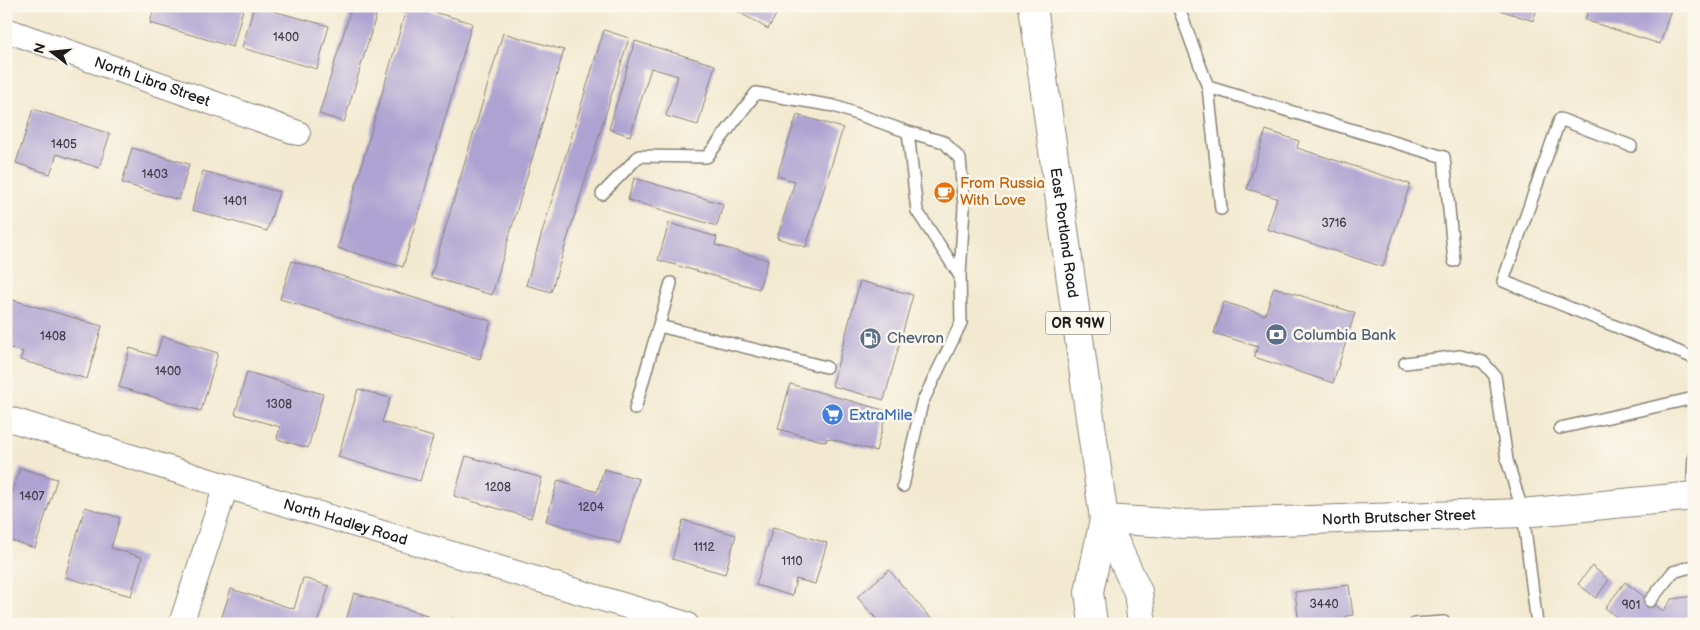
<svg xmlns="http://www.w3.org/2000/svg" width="1700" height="630" font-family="'Balsamiq Sans',sans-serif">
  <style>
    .building { fill: #ada2d1 }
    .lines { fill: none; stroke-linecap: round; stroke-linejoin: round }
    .lane-casing { stroke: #878276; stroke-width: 14 }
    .street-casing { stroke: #878276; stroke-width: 26 }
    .secondary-casing { stroke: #878276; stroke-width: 30 }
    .highway-casing { stroke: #878276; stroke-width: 30 }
    .lane { stroke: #fff; stroke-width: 11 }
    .street { stroke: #fff; stroke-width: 24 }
    .secondary { stroke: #fff; stroke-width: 28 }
    .highway { stroke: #fff; stroke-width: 28 }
    .labels { text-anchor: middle; stroke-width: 5; stroke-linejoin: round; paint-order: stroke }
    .number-label { font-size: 12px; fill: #403e49 }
    .shield { fill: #fbf7ec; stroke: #5f5e5a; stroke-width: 1 }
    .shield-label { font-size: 14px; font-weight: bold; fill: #1c1c1c }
    .street-label { font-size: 15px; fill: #1c1c1c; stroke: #fbf7ec }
    .food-label { font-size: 15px; fill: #c56008; stroke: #fbf7ec; text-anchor: start }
    .service-label { font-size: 15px; fill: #4e5e75; stroke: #fbf7ec; text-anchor: start }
    .shop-label { font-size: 15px; fill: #366cbe; stroke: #fbf7ec; text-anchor: start }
  </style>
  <rect width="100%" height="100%" fill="#fbf7ec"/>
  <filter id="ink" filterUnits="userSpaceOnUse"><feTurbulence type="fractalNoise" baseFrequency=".02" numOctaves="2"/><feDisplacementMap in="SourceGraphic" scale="10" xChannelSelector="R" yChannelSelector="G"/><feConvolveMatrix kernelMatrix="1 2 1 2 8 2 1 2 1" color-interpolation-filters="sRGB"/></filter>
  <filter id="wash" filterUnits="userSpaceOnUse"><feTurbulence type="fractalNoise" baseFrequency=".0096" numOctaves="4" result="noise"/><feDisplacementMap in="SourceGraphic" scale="20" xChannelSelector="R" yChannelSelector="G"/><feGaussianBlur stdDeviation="1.12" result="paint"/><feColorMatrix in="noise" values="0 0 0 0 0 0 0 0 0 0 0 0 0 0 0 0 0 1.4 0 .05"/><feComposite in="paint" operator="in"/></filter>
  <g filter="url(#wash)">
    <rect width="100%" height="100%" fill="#f2e9d0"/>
    <g id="blocks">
      <!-- building -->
      <path class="building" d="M155 6H244L233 47 150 23Z
        M254 6 329 26 317 69 242 48Z
        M352 6H379L344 122 319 114Z
        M407 6H413L472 23 403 267 338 248Z
        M733 6H781L768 29 732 8Z
        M1488 6H1538L1533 21Z
        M1589 6H1672L1660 44 1585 20Z
        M604 30 629 38 551 292 526 285Z
        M503 33 564 50 492 295 431 277Z
        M635 41 715 65 698 125 666 116 678 76 651 68 630 136 609 129Z
        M33 109 110 134 99 168 57 154 50 174 16 163Z
        M797 115 843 128 806 247 777 238 795 181 777 176Z
        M1266 130 1299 141 1297 148 1410 184 1383 267 1267 229 1277 198 1247 189Z
        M132 148 189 164 179 200 122 183Z
        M203 171 279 192 267 231 192 210Z
        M634 178 723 204 717 226 628 200Z
        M669 223 717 237 715 245 768 260 759 289 658 260Z
        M292 261 491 321 480 359 280 299Z
        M860 281 913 295 884 400 832 386Z
        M1274 287 1355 313 1333 383 1254 357 1258 347 1214 333 1224 302 1265 315Z
        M6 298 102 326 87 379 20 360 23 352 6 347Z
        M162 336 218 353 201 411 119 387 130 348 156 356Z
        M247 372 323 394 308 448 277 439 280 427 235 414Z
        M790 384 887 411 876 451 827 438 826 442 778 429Z
        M358 389 390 398 382 422 433 437 420 481 338 457Z
        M466 456 542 478 531 518 454 496Z
        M20 468 57 479 35 548 6 539V512Z
        M604 469 639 479 620 543 546 521 558 480 597 492Z
        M85 507 120 518 111 548 142 557 131 596 65 577Z
        M683 520 736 535 725 574 672 559Z
        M773 527 827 543 815 584 796 579 792 596 756 585Z
        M1592 566 1609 580 1596 598 1578 584Z
        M889 570 932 620 927 624H878L880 623 857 597Z
        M303 578 329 586 317 624H224L220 622 231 589 294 609Z
        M1625 582 1663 611 1672 599 1694 596V624H1626L1605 608Z
        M1349 585 1353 615 1346 616 1347 624H1299L1295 592Z
        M354 593 427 615 425 624H345Z
        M452 618 470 623V624H450Z"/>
    </g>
  </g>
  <g filter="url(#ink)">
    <use href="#blocks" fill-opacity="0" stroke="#878276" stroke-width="1"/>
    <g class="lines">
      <defs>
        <path id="lane" d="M1178 6 1208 87 1444 157 1454 261
          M1208 87 1221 209
          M908 132 944 142 960 159 964 207 960 276
          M1631 146 1560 119 1503 281 1694 358
          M602 194 639 156 707 157 756 93 834 106 908 132 917 211 960 276 961 323 922 403 903 486
          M659 326 826 367
          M1405 363 1460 356 1483 362 1495 376 1507 460 1523 513 1537 624
          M635 409 671 283
          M1560 428 1694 398
          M1692 496 1694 457
          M1650 601 1673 572 1694 566
          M1415 624 1444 622V624"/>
        <g id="street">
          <path id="s1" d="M6 30 298 133"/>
          <path id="s2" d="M6 418 226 486 686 624"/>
          <path d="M181 624 226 486"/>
        </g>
        <g id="secondary">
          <path id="s3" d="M1104 519 1185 524 1523 513 1694 496"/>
        </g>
        <g id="highway">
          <path id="s4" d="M1033 6 1104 519 1138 592 1142 624"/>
          <path d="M1093 624 1089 592 1104 519"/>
        </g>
      </defs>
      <!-- lane casing -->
      <use href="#lane" class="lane-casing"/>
      <!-- street casing -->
      <use href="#street" class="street-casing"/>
      <!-- secondary casing -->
      <use href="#secondary" class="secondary-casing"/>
      <!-- highway casing -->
      <use href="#highway" class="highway-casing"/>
      <!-- lane -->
      <use href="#lane" class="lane"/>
      <!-- street -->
      <use href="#street" class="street"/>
      <!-- secondary -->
      <use href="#secondary" class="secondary"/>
      <!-- highway -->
      <use href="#highway" class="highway"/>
    </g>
  </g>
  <!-- icons -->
  <defs>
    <symbol id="cafe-disc" viewBox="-11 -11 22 22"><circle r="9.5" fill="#e8710a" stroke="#fbf7ec"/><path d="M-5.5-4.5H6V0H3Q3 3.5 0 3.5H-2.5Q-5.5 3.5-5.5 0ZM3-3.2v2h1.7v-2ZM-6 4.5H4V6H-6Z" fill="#fff"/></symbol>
    <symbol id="bank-disc" viewBox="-11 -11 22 22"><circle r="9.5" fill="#5c6f8a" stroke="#fbf7ec"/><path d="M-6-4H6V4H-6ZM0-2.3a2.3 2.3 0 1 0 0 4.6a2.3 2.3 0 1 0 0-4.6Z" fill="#fff"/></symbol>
    <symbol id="fuel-disc" viewBox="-11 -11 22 22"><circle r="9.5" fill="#5c6f8a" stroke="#fbf7ec"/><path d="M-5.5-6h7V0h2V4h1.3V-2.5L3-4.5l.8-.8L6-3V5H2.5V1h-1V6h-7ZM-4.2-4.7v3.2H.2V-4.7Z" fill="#fff"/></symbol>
    <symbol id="supermarket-disc" viewBox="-11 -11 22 22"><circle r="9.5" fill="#3f7fe0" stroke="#fbf7ec"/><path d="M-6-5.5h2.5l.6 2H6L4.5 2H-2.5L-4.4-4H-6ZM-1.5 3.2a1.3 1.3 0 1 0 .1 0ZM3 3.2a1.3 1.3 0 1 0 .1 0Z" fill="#fff"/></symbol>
  </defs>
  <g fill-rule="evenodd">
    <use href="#cafe-disc" x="932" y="180" width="25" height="25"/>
    <use href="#bank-disc" x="1264" y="322" width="25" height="25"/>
    <use href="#fuel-disc" x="858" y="326" width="25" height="25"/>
    <use href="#supermarket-disc" x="820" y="402" width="25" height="25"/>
  </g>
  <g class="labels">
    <!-- number labels -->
    <g class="number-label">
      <text x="286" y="41">1400</text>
      <text x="64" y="148">1405</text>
      <text x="155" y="178">1403</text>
      <text x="235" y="205">1401</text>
      <text x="1334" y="227">3716</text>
      <text x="53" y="340">1408</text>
      <text x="168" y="375">1400</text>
      <text x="279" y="408">1308</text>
      <text x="498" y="491">1208</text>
      <text x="32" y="500">1407</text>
      <text x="591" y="511">1204</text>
      <text x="704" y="551">1112</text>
      <text x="792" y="565">1110</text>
      <text x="1324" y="608">3440</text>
      <text x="1631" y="609">901</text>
    </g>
    <!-- shield labels -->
    <rect class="shield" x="1045.5" y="311.5" width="65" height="23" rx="4"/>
    <g class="shield-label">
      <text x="1078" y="328">OR 99W</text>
    </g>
    <!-- street labels -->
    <g class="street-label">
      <text dy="5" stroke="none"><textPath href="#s1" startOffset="155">North Libra Street</textPath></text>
      <text dy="5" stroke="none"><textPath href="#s4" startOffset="229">East Portland Road</textPath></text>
      <text dy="5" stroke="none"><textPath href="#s3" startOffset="295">North Brutscher Street</textPath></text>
      <text dy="5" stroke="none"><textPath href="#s2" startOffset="355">North Hadley Road</textPath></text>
    </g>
    <!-- food labels -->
    <g class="food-label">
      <text x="960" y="188">From Russia<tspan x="960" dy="17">With Love</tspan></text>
    </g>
    <!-- service labels -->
    <g class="service-label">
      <text x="1293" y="340">Columbia Bank</text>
      <text x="887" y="343">Chevron</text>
    </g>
    <!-- shop labels -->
    <g class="shop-label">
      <text x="849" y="420">ExtraMile</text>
    </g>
  </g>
  <!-- margin -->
  <rect width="1700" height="630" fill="none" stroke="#fbf7ec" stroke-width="25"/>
  <!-- north arrow -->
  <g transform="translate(52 52) rotate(286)" stroke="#fbf7ec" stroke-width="4" paint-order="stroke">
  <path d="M0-4L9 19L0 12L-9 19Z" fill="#1c1c1c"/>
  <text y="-8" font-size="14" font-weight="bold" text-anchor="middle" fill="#1c1c1c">N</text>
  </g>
</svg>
